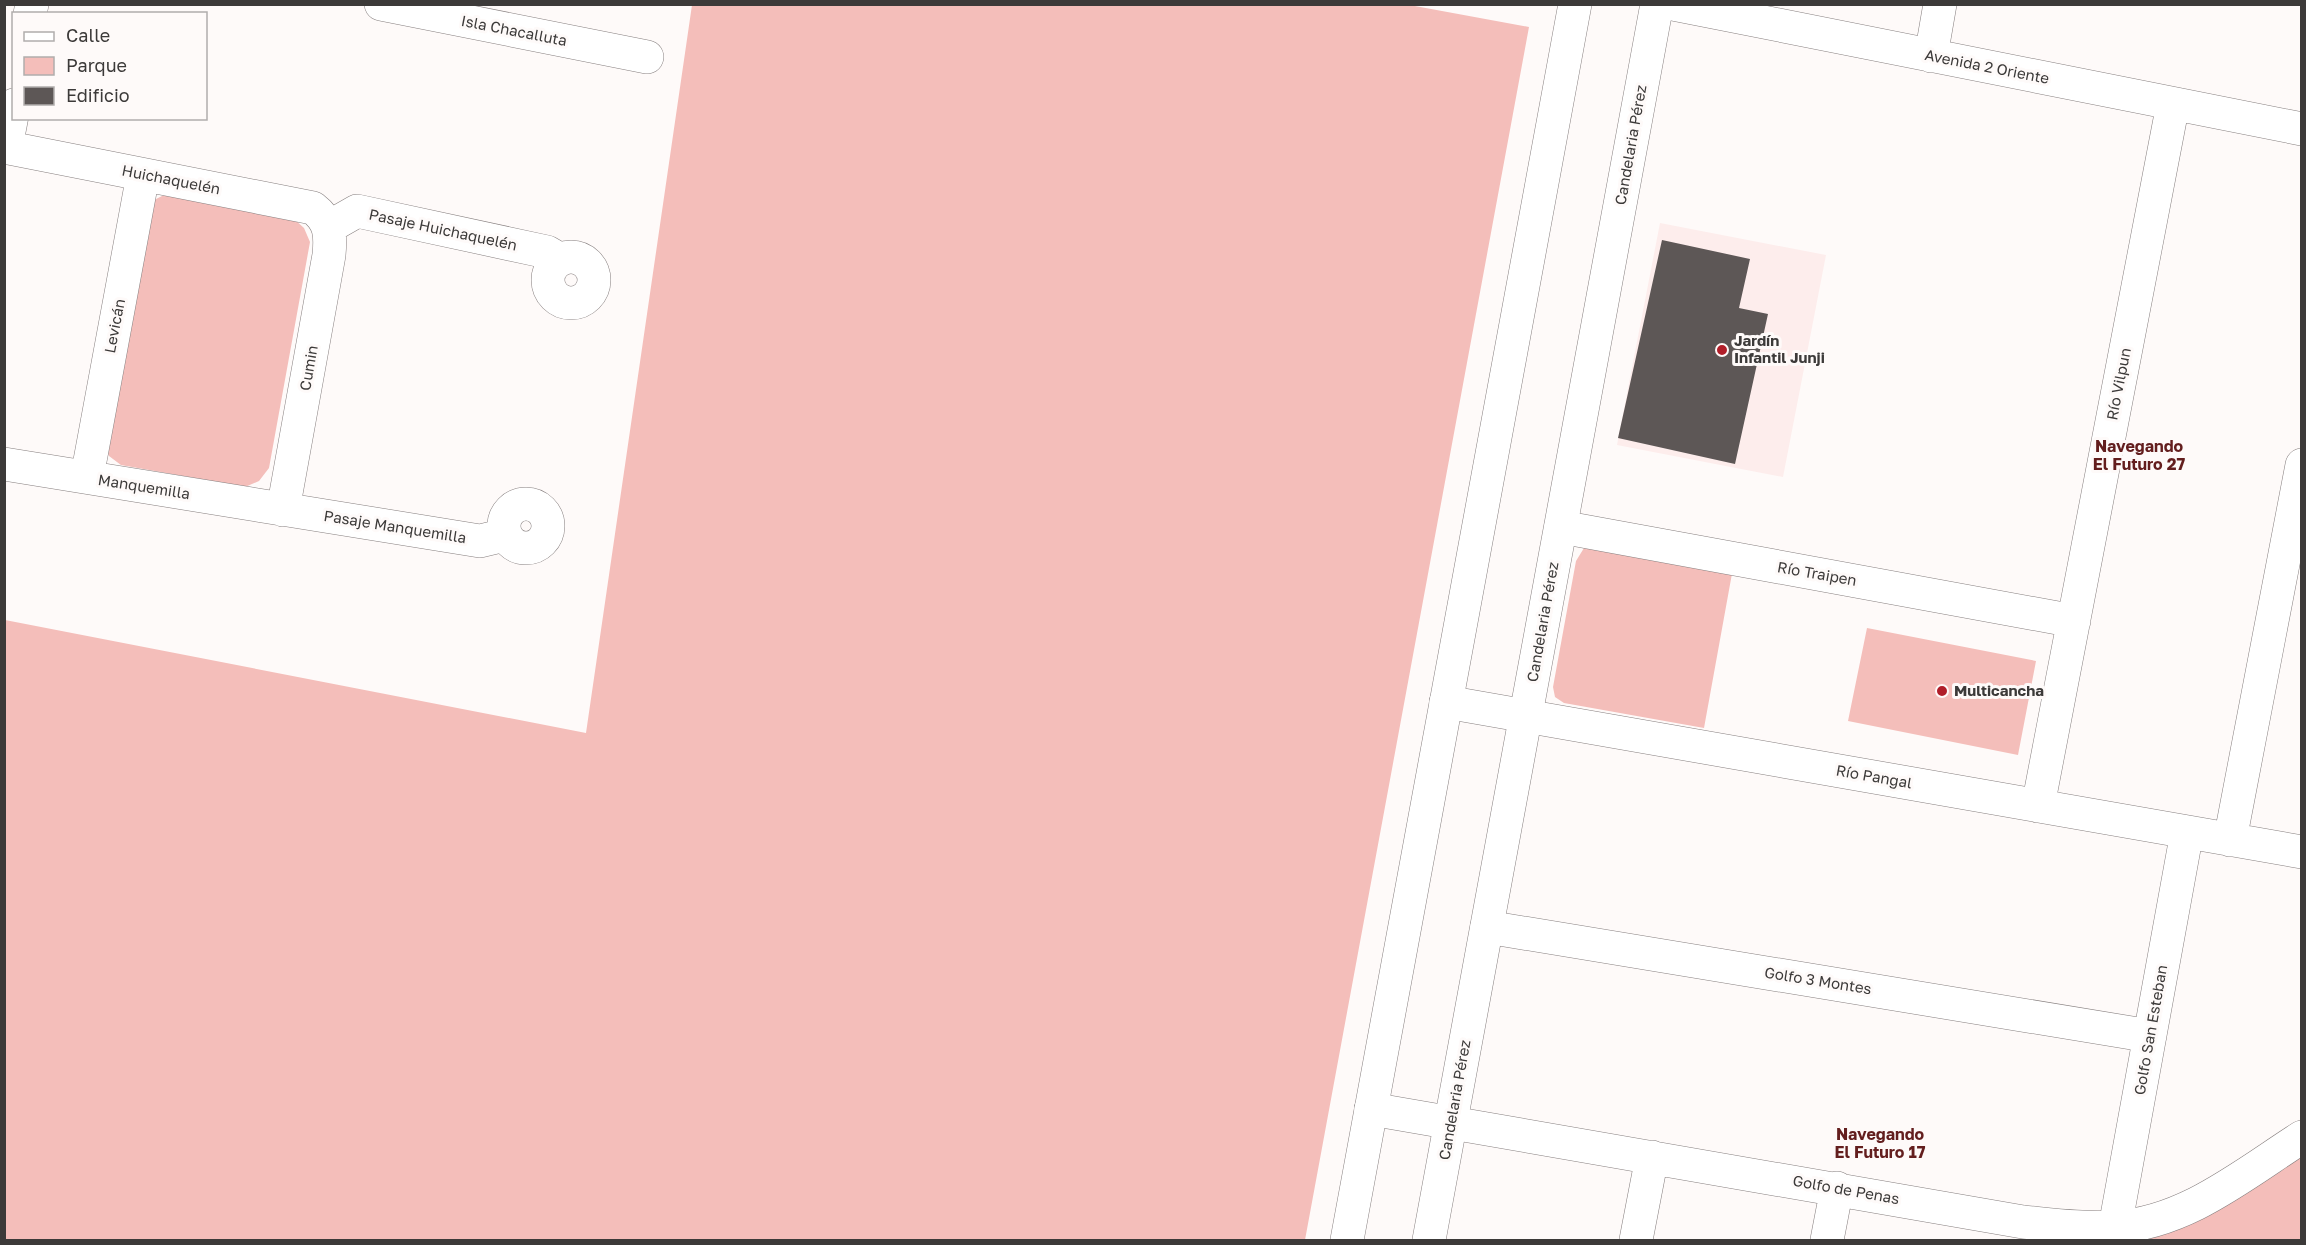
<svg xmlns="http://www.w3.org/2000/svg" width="2306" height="1245" font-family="'Golos Text',sans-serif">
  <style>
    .built { fill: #fdedec }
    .green { fill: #f4beba }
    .building { fill: #5d5756 }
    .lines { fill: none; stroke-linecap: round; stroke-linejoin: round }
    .street-casing { stroke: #867f7f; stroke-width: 34 }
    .secondary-casing { stroke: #867f7f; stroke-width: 34 }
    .street { stroke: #fff; stroke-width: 33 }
    .secondary { stroke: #fff; stroke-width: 33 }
    .poi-dot { fill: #b01e29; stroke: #fefaf9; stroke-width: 2 }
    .labels { text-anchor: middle; stroke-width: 6; stroke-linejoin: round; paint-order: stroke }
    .street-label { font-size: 15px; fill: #3c3a39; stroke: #fefaf9 }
    .poi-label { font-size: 15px; font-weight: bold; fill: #3c3a39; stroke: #fefaf9; text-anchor: start }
    .neighbourhood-label { font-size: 16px; font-weight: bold; fill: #631e1e; stroke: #fefaf9 }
  </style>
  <rect width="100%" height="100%" fill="#fefaf9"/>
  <!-- built -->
  <path class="built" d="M1660 223 1826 255 1783 477 1617 445Z"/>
  <!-- green -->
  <path class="green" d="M1404 4 1529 27 1305 1240H5V620L586 733 692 5Z
    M164 195 293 218 304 228 310 242 269 468 259 481 245 487 121 465 109 456 106 449 154 200Z
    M1596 544 1733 568 1704 728 1564 703 1555 697 1553 687 1576 561 1584 548Z
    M1867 628 2036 661 2018 755 1848 721Z
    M2301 1155V1240H2129C2150 1236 2172 1233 2191 1224 2230 1206 2266 1178 2301 1155Z"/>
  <!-- building -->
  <path class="building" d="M1662 240 1750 259 1739 308 1768 314 1735 464 1618 438Z"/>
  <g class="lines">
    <defs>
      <path id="street" d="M381 4 647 57
        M1673 4 2302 129
        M30 14 32 4
        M1931 56 1940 4
        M4 147 313 208C330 221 331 234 329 255L283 510
        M6 147 14 105
        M329 227 357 211 547 252 559 259
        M548 280a23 23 0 1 1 46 0a23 23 0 1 1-46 0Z
        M4 464 480 541 505 535
        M87 477 143 175
        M504 526a22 22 0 1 1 44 0a22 22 0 1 1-44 0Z
        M1561 527 2074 621
        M1446 702 2302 852
        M2038 806 2173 104
        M2230 840 2302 465
        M1487 927 2150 1036
        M1371 1109 2023 1222C2054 1225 2084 1229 2115 1227 2186 1223 2244 1174 2302 1137
        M2115 1227 2187 832
        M1636 1240 1652 1157
        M1827 1240 1837 1188"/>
      <path id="secondary" d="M1347 1240 1575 4
        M1429 1240 1657 4"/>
    </defs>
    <!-- street casing -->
    <use href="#street" class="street-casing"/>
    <!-- secondary casing -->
    <use href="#secondary" class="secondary-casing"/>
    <!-- street -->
    <use href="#street" class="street"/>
    <!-- secondary -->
    <use href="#secondary" class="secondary"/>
  </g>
  <!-- markers -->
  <g class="poi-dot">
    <circle cx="1722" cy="350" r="6"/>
    <circle cx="1942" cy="691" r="6"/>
  </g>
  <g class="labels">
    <!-- street labels -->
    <g class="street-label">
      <text transform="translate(514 31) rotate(11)" y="5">Isla Chacalluta</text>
      <text transform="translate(1987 67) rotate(11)" y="5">Avenida 2 Oriente</text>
      <text transform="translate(1631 145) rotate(-80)" y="5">Candelaria Pérez</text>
      <text transform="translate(171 180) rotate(11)" y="5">Huichaquelén</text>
      <text transform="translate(443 230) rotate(12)" y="5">Pasaje Huichaquelén</text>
      <text transform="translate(115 326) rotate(-79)" y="5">Levicán</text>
      <text transform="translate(309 368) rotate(-80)" y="5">Cumin</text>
      <text transform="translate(2119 384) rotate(-79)" y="5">Río Vilpun</text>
      <text transform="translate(144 487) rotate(9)" y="5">Manquemilla</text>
      <text transform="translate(395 527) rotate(9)" y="5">Pasaje Manquemilla</text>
      <text transform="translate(1817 574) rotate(10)" y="5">Río Traipen</text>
      <text transform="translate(1543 622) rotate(-80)" y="5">Candelaria Pérez</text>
      <text transform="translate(1874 777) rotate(10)" y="5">Río Pangal</text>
      <text transform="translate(1818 981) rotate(9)" y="5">Golfo 3 Montes</text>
      <text transform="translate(2151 1030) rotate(-80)" y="5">Golfo San Esteban</text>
      <text transform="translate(1455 1100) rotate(-80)" y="5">Candelaria Pérez</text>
      <text transform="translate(1846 1190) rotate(10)" y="5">Golfo de Penas</text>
    </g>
    <!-- poi labels -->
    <g class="poi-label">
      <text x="1734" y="346">Jardín<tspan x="1734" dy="17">Infantil Junji</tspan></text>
      <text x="1954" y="696">Multicancha</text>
    </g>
    <!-- neighbourhood labels -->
    <g class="neighbourhood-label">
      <text x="2139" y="452">Navegando<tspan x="2139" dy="18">El Futuro 27</tspan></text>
      <text x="1880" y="1140">Navegando<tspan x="1880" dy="18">El Futuro 17</tspan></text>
    </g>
  </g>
  <!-- border -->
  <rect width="2306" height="1245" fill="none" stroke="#3c3a39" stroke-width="12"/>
  <!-- legend -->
  <rect x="12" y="12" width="195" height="108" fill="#fefaf9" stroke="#b0adac" stroke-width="1.5"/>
  <rect x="24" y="32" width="30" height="9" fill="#ffffff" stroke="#b0adac" stroke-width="1.5"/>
  <text x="66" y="42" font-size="18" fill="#3c3a39">Calle</text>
  <rect x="24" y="57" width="30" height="18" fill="#f4beba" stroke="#b0adac" stroke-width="1.5"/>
  <text x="66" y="72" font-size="18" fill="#3c3a39">Parque</text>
  <rect x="24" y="87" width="30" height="18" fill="#5d5756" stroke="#b0adac" stroke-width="1.5"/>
  <text x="66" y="102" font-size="18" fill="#3c3a39">Edificio</text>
</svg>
